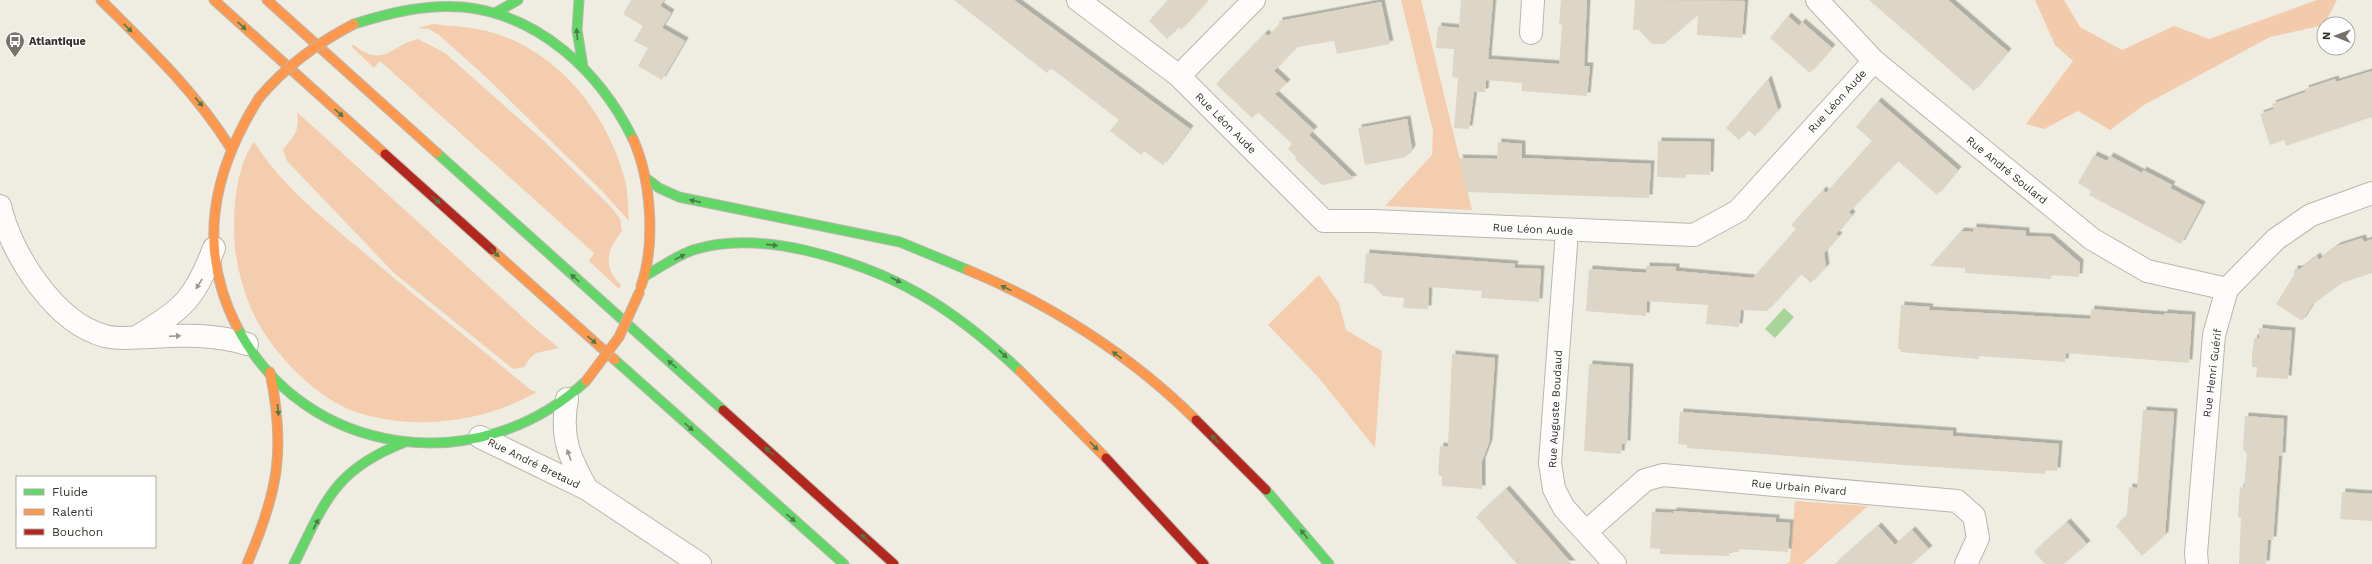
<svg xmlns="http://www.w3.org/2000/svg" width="2372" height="564" font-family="'Work Sans',sans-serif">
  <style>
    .green { fill: #f3cdad }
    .forest { fill: #f2caac }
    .water { fill: #a8d59a }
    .building { fill: #ddd5c6; filter: url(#shadow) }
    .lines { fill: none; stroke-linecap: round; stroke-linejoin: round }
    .street-casing { stroke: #b8b7ad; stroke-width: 24 }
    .fast-casing { stroke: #b8b7ad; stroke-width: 11 }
    .slow-casing { stroke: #b8b7ad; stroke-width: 11 }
    .jam-casing { stroke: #b8b7ad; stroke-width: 11 }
    .street { stroke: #fdfcfa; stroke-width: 22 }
    .fast { stroke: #63d668; stroke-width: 9 }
    .slow { stroke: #ff974d; stroke-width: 9 }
    .jam { stroke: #b3261e; stroke-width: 9 }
    .slow-bridge-casing { stroke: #b8b7ad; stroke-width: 11; stroke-linecap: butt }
    .slow-bridge { stroke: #ff974d; stroke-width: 9 }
    .oneway { fill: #497c46 }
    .oneway2 { fill: #989792 }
    .labels { text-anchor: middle; stroke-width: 3; stroke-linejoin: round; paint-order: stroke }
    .poi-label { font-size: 11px; font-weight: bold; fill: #34322a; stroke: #fff; text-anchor: start }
    .street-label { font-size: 11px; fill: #34322a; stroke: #fff }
  </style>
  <defs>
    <filter id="shadow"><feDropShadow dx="3.5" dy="-3.5" stdDeviation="0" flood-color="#0004"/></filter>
  </defs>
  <rect width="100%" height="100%" fill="#efede1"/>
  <!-- green -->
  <path class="green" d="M1401 0H1421L1472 210 1385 206 1432 155 1433 131Z
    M433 24C451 26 470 27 487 31 559 50 609 115 626 184 628 196 628 209 629 221L601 190 487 78 439 35 429 29 418 28Z
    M418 39 445 53 544 141 611 207 620 219 622 231C607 249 602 268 621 285L619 289 589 261 594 253 380 61 374 68 351 46 354 45C384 69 391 45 418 39Z
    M297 112 537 330 559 348 536 353 530 358 524 367 513 369 394 273 287 161 283 150C294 135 300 132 297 112Z
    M254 142C282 186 323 218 362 251 418 299 475 344 531 390L537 392C484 422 418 431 359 413 315 399 267 348 250 306 240 281 234 255 234 229 234 201 237 166 254 142Z
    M1319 275 1339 303 1346 330 1382 351 1375 448 1319 378 1268 325Z
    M1795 501 1868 506 1803 564H1787L1790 561Z"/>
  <!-- forest -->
  <path class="forest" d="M2035 0H2064L2080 27 2122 50 2174 26 2209 39 2317 0H2337L2324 25 2270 37 2144 105 2110 130 2078 111 2044 129 2026 124 2073 61 2055 45Z"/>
  <!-- water -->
  <path class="water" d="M1784 308 1794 317 1775 338 1765 329Z"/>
  <!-- building -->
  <path class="building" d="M631 0H664L660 6 671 13 662 28 685 41 662 80 638 66 648 48 634 41 643 26 623 14Z
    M954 0H1014L1190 129 1163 165 1144 151 1141 155 1110 131 1119 120 1051 68 1047 73Z
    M1168 0H1208L1181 30 1179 27 1167 39 1149 21Z
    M1461 0H1493L1488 59 1559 64 1562 25 1559 24 1561 0H1587L1584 66H1590L1587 96 1522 91V83L1486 80 1485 92H1474L1469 129 1454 128 1458 78 1452 77 1454 49 1436 48 1438 26 1459 28Z
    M1635 0 1745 1 1742 38 1697 35 1698 15 1664 44H1652L1639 30H1633Z
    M1869 0H1948L2008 52 1974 91Z
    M1381 2 1390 44 1337 54 1334 41 1297 47 1274 71 1287 83 1275 94 1314 130 1309 135 1354 179 1322 185 1295 159 1296 157 1288 149 1292 144 1258 112 1252 118 1216 84 1265 33 1268 36 1279 25V21Z
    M1788 16 1799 26 1802 22 1832 48 1810 73 1770 38Z
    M2372 71V117L2286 146 2284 140 2270 145 2260 114 2274 109 2272 104 2306 92 2305 89 2335 79 2336 82Z
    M1768 79 1778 110 1755 136 1748 130 1739 140 1726 128Z
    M1878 101 1958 170 1937 195 1898 161 1849 212 1852 215 1836 234 1839 236 1824 253 1826 267 1811 283 1801 274 1767 311 1741 310 1739 327 1706 324 1708 305 1647 301 1646 316 1586 311 1589 269 1646 273V266L1676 267V271L1753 278 1796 229 1791 225 1823 190 1826 193 1872 141 1856 127Z
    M1407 119 1412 149 1406 157 1365 165 1358 128Z
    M1658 141 1711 142 1710 175 1686 174V178L1657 177Z
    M1498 142 1522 144V158L1651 164 1649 198 1467 192 1459 158 1497 159Z
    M2094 155 2107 161 2110 156 2142 173 2143 170 2172 185 2170 188 2202 205 2181 244 2089 195 2091 191 2078 183Z
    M1973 227 2026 231V236L2050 237 2080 263 2079 277 2051 275V279L1965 273V268L1930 266 1961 231 1973 232Z
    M2362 238 2364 242 2372 239V273L2342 283 2312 305 2302 321 2276 304 2294 275V269H2300L2317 256 2319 260 2337 246Z
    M1366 253 1515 264 1514 268 1541 269 1539 302 1481 298 1482 291 1429 287 1428 309 1403 308 1404 298 1383 296 1372 284 1364 283Z
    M1901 305 1930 307 1929 310 2090 319 2091 309 2164 315V313L2192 315 2189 363 2066 353 2065 362 1979 356V359L1900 352 1901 349H1898Z
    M2259 328 2292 331 2288 379 2256 377 2257 367H2252V355L2254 338H2259Z
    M1452 354 1495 358 1489 443 1482 461V489L1442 486V476L1438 475 1440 446 1448 447Z
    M1589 364 1630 367 1627 444H1622L1621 454 1584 451Z
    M2143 410 2174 412 2165 535 2142 556 2116 526 2127 515 2129 487 2137 488Z
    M1680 412 1953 431V436L2059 444 2057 471 2045 470V474L1903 465 1687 448V445L1678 444Z
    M2245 416 2284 419 2282 456H2279L2273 540H2268L2266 564H2239L2241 518 2238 517 2239 500 2240 487 2244 488 2247 454 2243 449Z
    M1506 489 1552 541 1572 564H1517L1476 517Z
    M2342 492 2372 494V521L2340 519Z
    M1673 511 1776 518V522L1790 523 1788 552 1739 549V552H1729V556L1660 554V549L1650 548 1652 512 1673 513Z
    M2067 522 2087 544 2064 564H2045L2034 552Z
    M1878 526 1895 545 1912 530 1929 549 1912 564H1835Z"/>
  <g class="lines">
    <defs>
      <path id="street" d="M1078 0 1179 76 1324 221H1374L1694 235 1738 211 1874 61
        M1817 0 1874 61 2092 239 2147 271 2227 289
        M1531 33 1533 0
        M1179 76 1254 0
        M0 206C11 254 55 323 105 336 119 340 136 337 150 337 183 335 215 334 247 344
        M1567 231 1550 463 1554 489 1564 508 1615 564
        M138 336C184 309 195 298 214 248
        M567 399C560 437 569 457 587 489
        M480 437 587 489 700 564
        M1587 531 1645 480 1663 475 1957 501 1974 516 1978 538 1966 564
        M2197 564 2196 553 2214 335 2227 289 2276 239 2311 215 2372 193"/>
      <path id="fast" d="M579 0 577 30 583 67
        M495 13 518 0
        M354 24C389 13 425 4 462 7 539 14 600 72 633 139
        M437 153 723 410
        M646 178 659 188 679 197 900 242 968 270
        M645 276C661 267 676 256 693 250 728 239 768 242 804 250 895 271 953 308 1020 371
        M237 327C306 459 480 480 586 381
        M615 360 844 564
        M1266 490 1329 564
        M294 564C325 502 334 470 403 443"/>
      <path id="slow" d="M101 0C148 47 195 91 230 147
        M214 0 385 154
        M267 0 437 153
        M633 139C651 179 656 244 641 286
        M492 250 615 360
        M968 270C1051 304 1133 357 1196 420
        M237 327C196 247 213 171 259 98
        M1020 371 1106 458
        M247 564C278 492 286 450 270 372"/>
      <path id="jam" d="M385 154 492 250
        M723 410 894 564
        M1196 420 1266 490
        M1106 458 1204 564"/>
    </defs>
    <!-- street casing -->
    <use href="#street" class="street-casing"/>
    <!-- fast casing -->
    <use href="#fast" class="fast-casing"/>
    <!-- slow casing -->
    <use href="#slow" class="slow-casing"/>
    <!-- jam casing -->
    <use href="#jam" class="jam-casing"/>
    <!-- street -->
    <use href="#street" class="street"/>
    <!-- fast -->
    <use href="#fast" class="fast"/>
    <!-- slow -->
    <use href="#slow" class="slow"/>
    <!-- jam -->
    <use href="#jam" class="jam"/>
    <defs>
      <path id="slow-bridge" d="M259 98C286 66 317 43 354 24
        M586 381 619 337 640 291"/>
    </defs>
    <!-- slow-bridge casing -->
    <use href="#slow-bridge" class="slow-bridge-casing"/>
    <!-- slow-bridge -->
    <use href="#slow-bridge" class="slow-bridge"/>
  </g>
  <!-- one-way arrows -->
  <defs><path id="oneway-solid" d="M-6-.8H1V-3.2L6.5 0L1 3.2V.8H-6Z"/></defs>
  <g class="oneway">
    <use href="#oneway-solid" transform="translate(242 26) rotate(43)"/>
    <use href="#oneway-solid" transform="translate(128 28) rotate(45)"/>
    <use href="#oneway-solid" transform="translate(577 34) rotate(-95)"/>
    <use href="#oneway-solid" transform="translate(199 102) rotate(49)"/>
    <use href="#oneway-solid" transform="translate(339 113) rotate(42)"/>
    <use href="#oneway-solid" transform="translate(436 200) rotate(42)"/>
    <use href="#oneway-solid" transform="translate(695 201) rotate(-167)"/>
    <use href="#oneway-solid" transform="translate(772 245) rotate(6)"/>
    <use href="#oneway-solid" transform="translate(495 253) rotate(42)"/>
    <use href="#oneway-solid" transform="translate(680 257) rotate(-28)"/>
    <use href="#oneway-solid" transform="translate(575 278) rotate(-138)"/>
    <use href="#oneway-solid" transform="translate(896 280) rotate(28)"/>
    <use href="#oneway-solid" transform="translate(1006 288) rotate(-154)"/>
    <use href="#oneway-solid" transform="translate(592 340) rotate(42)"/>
    <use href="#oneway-solid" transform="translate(1003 354) rotate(43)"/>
    <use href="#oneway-solid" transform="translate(1117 355) rotate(-144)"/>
    <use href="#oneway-solid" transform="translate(672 364) rotate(-138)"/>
    <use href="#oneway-solid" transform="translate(278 410) rotate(85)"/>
    <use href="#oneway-solid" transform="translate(689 427) rotate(42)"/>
    <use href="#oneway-solid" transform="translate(1215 439) rotate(-135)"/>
    <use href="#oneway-solid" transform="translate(1094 446) rotate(46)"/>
    <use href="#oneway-solid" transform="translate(769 451) rotate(-138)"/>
    <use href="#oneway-solid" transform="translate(791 518) rotate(41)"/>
    <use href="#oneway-solid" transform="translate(316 524) rotate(-61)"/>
    <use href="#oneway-solid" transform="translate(1304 534) rotate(-129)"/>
    <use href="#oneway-solid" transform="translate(865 538) rotate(-138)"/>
  </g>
  <g class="oneway2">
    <use href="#oneway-solid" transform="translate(199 284) rotate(122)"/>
    <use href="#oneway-solid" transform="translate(175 336) rotate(-2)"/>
    <use href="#oneway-solid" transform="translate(569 455) rotate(-109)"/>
  </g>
  <!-- icons -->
  <defs>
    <symbol id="bus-pin" viewBox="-11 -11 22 30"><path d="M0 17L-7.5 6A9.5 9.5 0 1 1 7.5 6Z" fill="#75736a" stroke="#fff"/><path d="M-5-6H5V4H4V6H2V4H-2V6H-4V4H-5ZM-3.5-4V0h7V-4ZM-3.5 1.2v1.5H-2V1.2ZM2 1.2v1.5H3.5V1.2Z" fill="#fff"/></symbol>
  </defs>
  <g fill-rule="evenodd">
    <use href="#bus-pin" x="4" y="30" width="22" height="30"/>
  </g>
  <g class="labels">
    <!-- poi labels -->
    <g class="poi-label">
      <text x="29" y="45">Atlantique</text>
    </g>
    <!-- street labels -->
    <g class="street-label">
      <text transform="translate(1837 101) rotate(-48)" y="4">Rue Léon Aude</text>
      <text transform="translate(1226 123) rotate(45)" y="4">Rue Léon Aude</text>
      <text transform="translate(2007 170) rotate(39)" y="4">Rue André Soulard</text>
      <text transform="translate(1533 229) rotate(3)" y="4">Rue Léon Aude</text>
      <text transform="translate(2212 373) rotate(-83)" y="4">Rue Henri Guérif</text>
      <text transform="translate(1555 409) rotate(-87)" y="4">Rue Auguste Boudaud</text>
      <text transform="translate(534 463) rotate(26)" y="4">Rue André Bretaud</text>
      <text transform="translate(1799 487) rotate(5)" y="4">Rue Urbain Pivard</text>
    </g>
  </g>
  <!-- legend -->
  <rect x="16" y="476" width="140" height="72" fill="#ffffff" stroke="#aeadaa"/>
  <rect x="24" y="489" width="20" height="6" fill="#63d668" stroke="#aeadaa"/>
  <text x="52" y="496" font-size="12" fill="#34322a">Fluide</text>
  <rect x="24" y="509" width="20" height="6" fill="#ff974d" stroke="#aeadaa"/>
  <text x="52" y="516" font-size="12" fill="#34322a">Ralenti</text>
  <rect x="24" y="529" width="20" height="6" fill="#b3261e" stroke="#aeadaa"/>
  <text x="52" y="536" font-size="12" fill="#34322a">Bouchon</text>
  <!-- north arrow -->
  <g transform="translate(2336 36) rotate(271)"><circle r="19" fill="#ffffff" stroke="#aeadaa"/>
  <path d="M0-3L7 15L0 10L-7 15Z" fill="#75736a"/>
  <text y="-6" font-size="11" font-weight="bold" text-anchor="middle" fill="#34322a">N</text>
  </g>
</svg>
